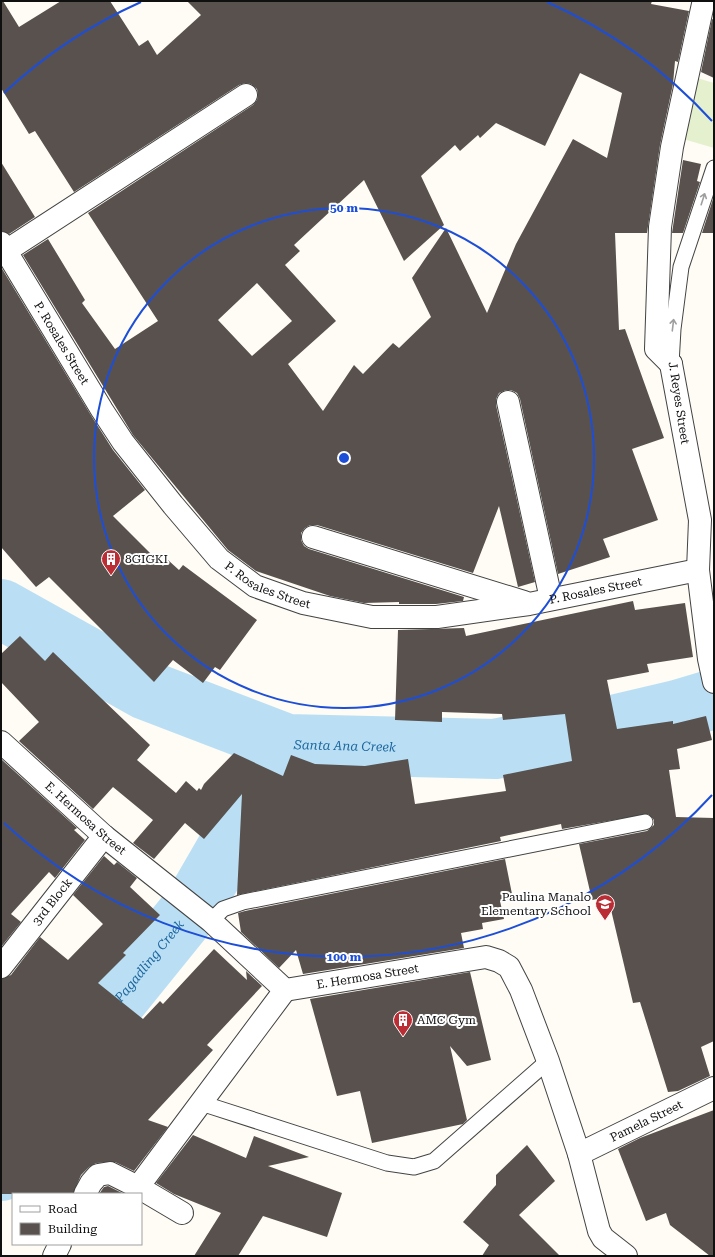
<svg xmlns="http://www.w3.org/2000/svg" width="715" height="1257" font-family="'Roboto Serif',serif">
  <style>
    .pitch { fill: #e5f0cf }
    .lines { fill: none; stroke-linecap: round; stroke-linejoin: round }
    .river { stroke: #badff4; stroke-width: 60 }
    .building { fill: #59514d; fill-rule: evenodd }
    .service-casing { stroke: #434343; stroke-width: 17 }
    .pedestrian-casing { stroke: #434343; stroke-width: 24 }
    .minor-casing { stroke: #434343; stroke-width: 24 }
    .tertiary-casing { stroke: #434343; stroke-width: 24 }
    .service { stroke: #fff; stroke-width: 15 }
    .pedestrian { stroke: #fff; stroke-width: 22 }
    .minor { stroke: #fff; stroke-width: 22 }
    .tertiary { stroke: #fff; stroke-width: 22 }
    .oneway { stroke: #9f9f9f }
    .ring { fill: none; stroke: #1d4ed8; stroke-width: 2 }
    .labels { text-anchor: middle; stroke-width: 4; stroke-linejoin: round; paint-order: stroke }
    .street-label { font-size: 12px; fill: #101010; stroke: #fff }
    .poi-label { font-size: 12px; fill: #101010; stroke: #fff; text-anchor: start }
    .water-label { font-size: 13px; font-style: italic; fill: #1d669e; stroke: #fff }
    .centre { fill: #1d4ed8; stroke: #fff; stroke-width: 2 }
    .ring-label { font-size: 12px; text-anchor: middle; font-weight: bold; fill: #1d4ed8; stroke: #fff; stroke-width: 4; stroke-linejoin: round; paint-order: stroke }
  </style>
  <rect width="100%" height="100%" fill="#fefcf4"/>
  <!-- pitch -->
  <path class="pitch" d="M697 78 714 83V148L680 138Z"/>
  <g class="lines">
    <!-- river -->
    <g class="river">
      <path id="s1" d="M1 609 146 690 287 744 495 749 609 726 677 710 714 699"/>
      <path id="s2" d="M1 1171 54 1078 194 905 282 753"/>
    </g>
  </g>
  <!-- building -->
  <path class="building" d="M1 1H3L19 27 61 1H110L139 46 148 40 157 55 201 15 187 1H652L651 4 689 11 678 62 675 61 673 84 660 145 647 233H615L619 330 625 329 664 438 632 449 658 520 603 539 610 557 558 574 520 399 517 393 511 390H506L499 393 496 399V405L535 582 518 587 499 506 473 573 317 525H310L305 528 301 533V540L304 546 309 549 464 597 463 601 436 604H399V602L364 603 330 596 256 571 228 550 133 435 23 255 48 239 85 300 82 303 115 349 158 321 88 213 253 105 257 100 258 94 257 89 251 84 245 83 239 85 74 192 35 131 29 134 1 88ZM580 73 622 93 607 158 573 139 516 244 487 313 446 228 412 278 431 317 399 348 393 343 363 374 354 365 323 411 288 364 336 321 285 265 300 251 294 245 364 180 404 261 444 225 421 176 455 145 460 151 478 135 480 138 496 123 545 146ZM257 283 292 321 252 356 218 320Z
    M712 19 714 20V78L701 72Z
    M683 160 701 164 697 181 700 182 683 233H672Z
    M1 162 35 217 9 234 1 231Z
    M714 196V233H702Z
    M1 267 92 417 113 450 145 490 113 516 163 566 168 560 179 570 183 565 257 620 220 670 215 667 203 683 173 660 154 682 49 577 36 587 1 547Z
    M633 601 635 610 685 603 693 657 647 664 649 672 607 680 617 729 673 721V724L706 716 712 740 677 749 680 769 669 770 676 817 714 818V1041L701 1047 710 1076 678 1091 668 1092 640 1002 633 1003 608 897 592 900 579 844 647 831 654 825V820L648 814 562 829 561 824 500 837 501 841 237 895 242 794 204 839 185 823 154 859 133 843 153 820 113 787 93 809 19 741 39 722 1 682V654L20 636 45 661 53 652 150 745 137 760 176 793 186 781 197 791 199 788 201 790 204 784 234 753 283 776 291 755 315 764 365 766 408 759 415 804 506 791 503 775 572 761 565 714 503 720 502 714 442 712V722L395 720 398 630 464 628 466 636Z
    M1 759 77 828 74 830 85 840 55 878 49 872 11 914 21 922 1 947Z
    M104 856 114 865 117 862 137 878 130 887 160 915 123 953 126 955 98 983 143 1019 160 1001 163 1004 214 949 247 980 246 971 262 986 207 1045 213 1050 148 1120 168 1127 134 1171 115 1162 96 1163 89 1167 81 1175 73 1194H1V979L11 975 40 937 68 960 103 924 73 895Z
    M505 859 513 899 500 901 504 919 482 923 483 929 461 933 464 948 303 974 296 950 279 968 241 932 238 913 245 911Z
    M470 972 491 1060 467 1066 450 1046 467 1120 463 1124 372 1143 360 1091 337 1096 310 999Z
    M714 1110V1256H710L670 1225 666 1213 646 1221 618 1149 640 1138Z
    M193 1135 246 1158 254 1136 309 1157 268 1166 342 1193 327 1237 263 1216 238 1256H194L221 1213 174 1194 156 1183Z
    M527 1145 555 1181 519 1215 560 1256H482L489 1245 463 1222 496 1185V1175Z
    M108 1186 124 1194H99L104 1187Z"/>
  <g class="lines">
    <defs>
      <path id="service" d="M671 364 673 329 681 267 714 168
        M211 921 223 909 243 902 645 822
        M201 1103 387 1163 414 1167 434 1161 548 1061"/>
      <path id="pedestrian" d="M671 364 656 349 660 227 672 147 703 4"/>
      <g id="minor">
        <path id="s3" d="M1 243 102 410 123 442 173 505 219 559 255 586 303 603 372 617H437L529 604 698 570"/>
        <path d="M6 251 246 95"/>
        <path d="M671 364 700 520 698 570 709 659 714 682"/>
        <path d="M508 402 551 599"/>
        <path d="M313 537 524 602"/>
        <path id="s4" d="M1 967 104 836"/>
        <path id="s5" d="M579 1154 714 1088"/>
        <path d="M138 1187 285 990"/>
        <path d="M85 1194 91 1183 98 1175 110 1173 138 1187 182 1213"/>
        <path d="M54 1256 60 1244"/>
      </g>
      <g id="tertiary">
        <path id="s6" d="M1 742 104 836 211 921 285 990 486 957 499 961 509 967 521 990 548 1061 579 1154 599 1231 603 1238 626 1256"/>
      </g>
    </defs>
    <!-- service casing -->
    <use href="#service" class="service-casing"/>
    <!-- pedestrian casing -->
    <use href="#pedestrian" class="pedestrian-casing"/>
    <!-- minor casing -->
    <use href="#minor" class="minor-casing"/>
    <!-- tertiary casing -->
    <use href="#tertiary" class="tertiary-casing"/>
    <!-- service -->
    <use href="#service" class="service"/>
    <!-- pedestrian -->
    <use href="#pedestrian" class="pedestrian"/>
    <!-- minor -->
    <use href="#minor" class="minor"/>
    <!-- tertiary -->
    <use href="#tertiary" class="tertiary"/>
  </g>
  <!-- one-way arrows -->
  <defs><path id="oneway-shaft" d="M-6 0H5M1.5-3L5.5 0L1.5 3" fill="none" stroke-width="1.6" stroke-linecap="round" stroke-linejoin="round"/></defs>
  <g class="oneway">
    <use href="#oneway-shaft" transform="translate(703 199) rotate(-72)"/>
    <use href="#oneway-shaft" transform="translate(673 325) rotate(-83)"/>
  </g>
  <!-- distance rings -->
  <g class="ring">
    <circle cx="344" cy="458" r="250"/>
    <path d="M712 795A499 499 0 0 1 4 823M4 93A499 499 0 0 1 141 2M547 2A499 499 0 0 1 712 121"/>
  </g>
  <!-- icons -->
  <defs>
    <symbol id="building-pin" viewBox="-11 -11 22 30"><path d="M0 17L-7.5 6A9.5 9.5 0 1 1 7.5 6Z" fill="#bb2d34" stroke="#fff"/><path d="M-4-6H4V6H1V3H-1V6H-4ZM-2.5-4.3h1.7v1.8h-1.7ZM.8-4.3h1.7v1.8H.8ZM-2.5-1h1.7V.8h-1.7ZM.8-1h1.7V.8H.8Z" fill="#fff"/></symbol>
    <symbol id="school-pin" viewBox="-11 -11 22 30"><path d="M0 17L-7.5 6A9.5 9.5 0 1 1 7.5 6Z" fill="#bb2d34" stroke="#fff"/><path d="M0-5L7-2L0 1L-7-2ZM-4 1L0 2.5L4 1V4Q0 6-4 4Z" fill="#fff"/></symbol>
  </defs>
  <g fill-rule="evenodd">
    <use href="#building-pin" x="100" y="548" width="22" height="30"/>
    <use href="#school-pin" x="594" y="893" width="22" height="30"/>
    <use href="#building-pin" x="392" y="1009" width="22" height="30"/>
  </g>
  <g class="labels">
    <!-- street labels -->
    <g class="street-label">
      <text dy="4" stroke="none"><textPath href="#s3" startOffset="117">P. Rosales Street</textPath></text>
      <text transform="translate(679 403) rotate(81)" y="4">J. Reyes Street</text>
      <text dy="4" stroke="none"><textPath href="#s3" startOffset="441">P. Rosales Street</textPath></text>
      <text dy="4" stroke="none"><textPath href="#s3" startOffset="777">P. Rosales Street</textPath></text>
      <text dy="4" stroke="none"><textPath href="#s6" startOffset="114">E. Hermosa Street</textPath></text>
      <text dy="4" stroke="none"><textPath href="#s4" startOffset="83">3rd Block</textPath></text>
      <text dy="4" stroke="none"><textPath href="#s6" startOffset="461">E. Hermosa Street</textPath></text>
      <text dy="4" stroke="none"><textPath href="#s5" startOffset="75">Pamela Street</textPath></text>
    </g>
    <!-- poi labels -->
    <g class="poi-label">
      <text x="125" y="563">8GIGKI</text>
      <text x="591" y="901" text-anchor="end">Paulina Manalo<tspan x="591" dy="14">Elementary School</tspan></text>
      <text x="417" y="1024">AMC Gym</text>
    </g>
    <!-- water labels -->
    <g class="water-label">
      <text dy="5" stroke="none"><textPath href="#s1" startOffset="375">Santa Ana Creek</textPath></text>
      <text dy="5" stroke="none"><textPath href="#s2" startOffset="258">Pagadling Creek</textPath></text>
    </g>
  </g>
  <circle cx="344" cy="458" r="6" class="centre"/>
  <g class="ring-label">
    <text x="344" y="212">50 m</text>
    <text x="344" y="961">100 m</text>
  </g>
  <!-- border -->
  <rect width="715" height="1257" fill="none" stroke="#101010" stroke-width="4"/>
  <!-- legend -->
  <rect x="12" y="1193" width="130" height="52" fill="#ffffff" stroke="#9f9f9f"/>
  <rect x="20" y="1206" width="20" height="6" fill="#ffffff" stroke="#9f9f9f"/>
  <text x="48" y="1213" font-size="12" fill="#101010">Road</text>
  <rect x="20" y="1223" width="20" height="12" fill="#59514d" stroke="#9f9f9f"/>
  <text x="48" y="1233" font-size="12" fill="#101010">Building</text>
</svg>
